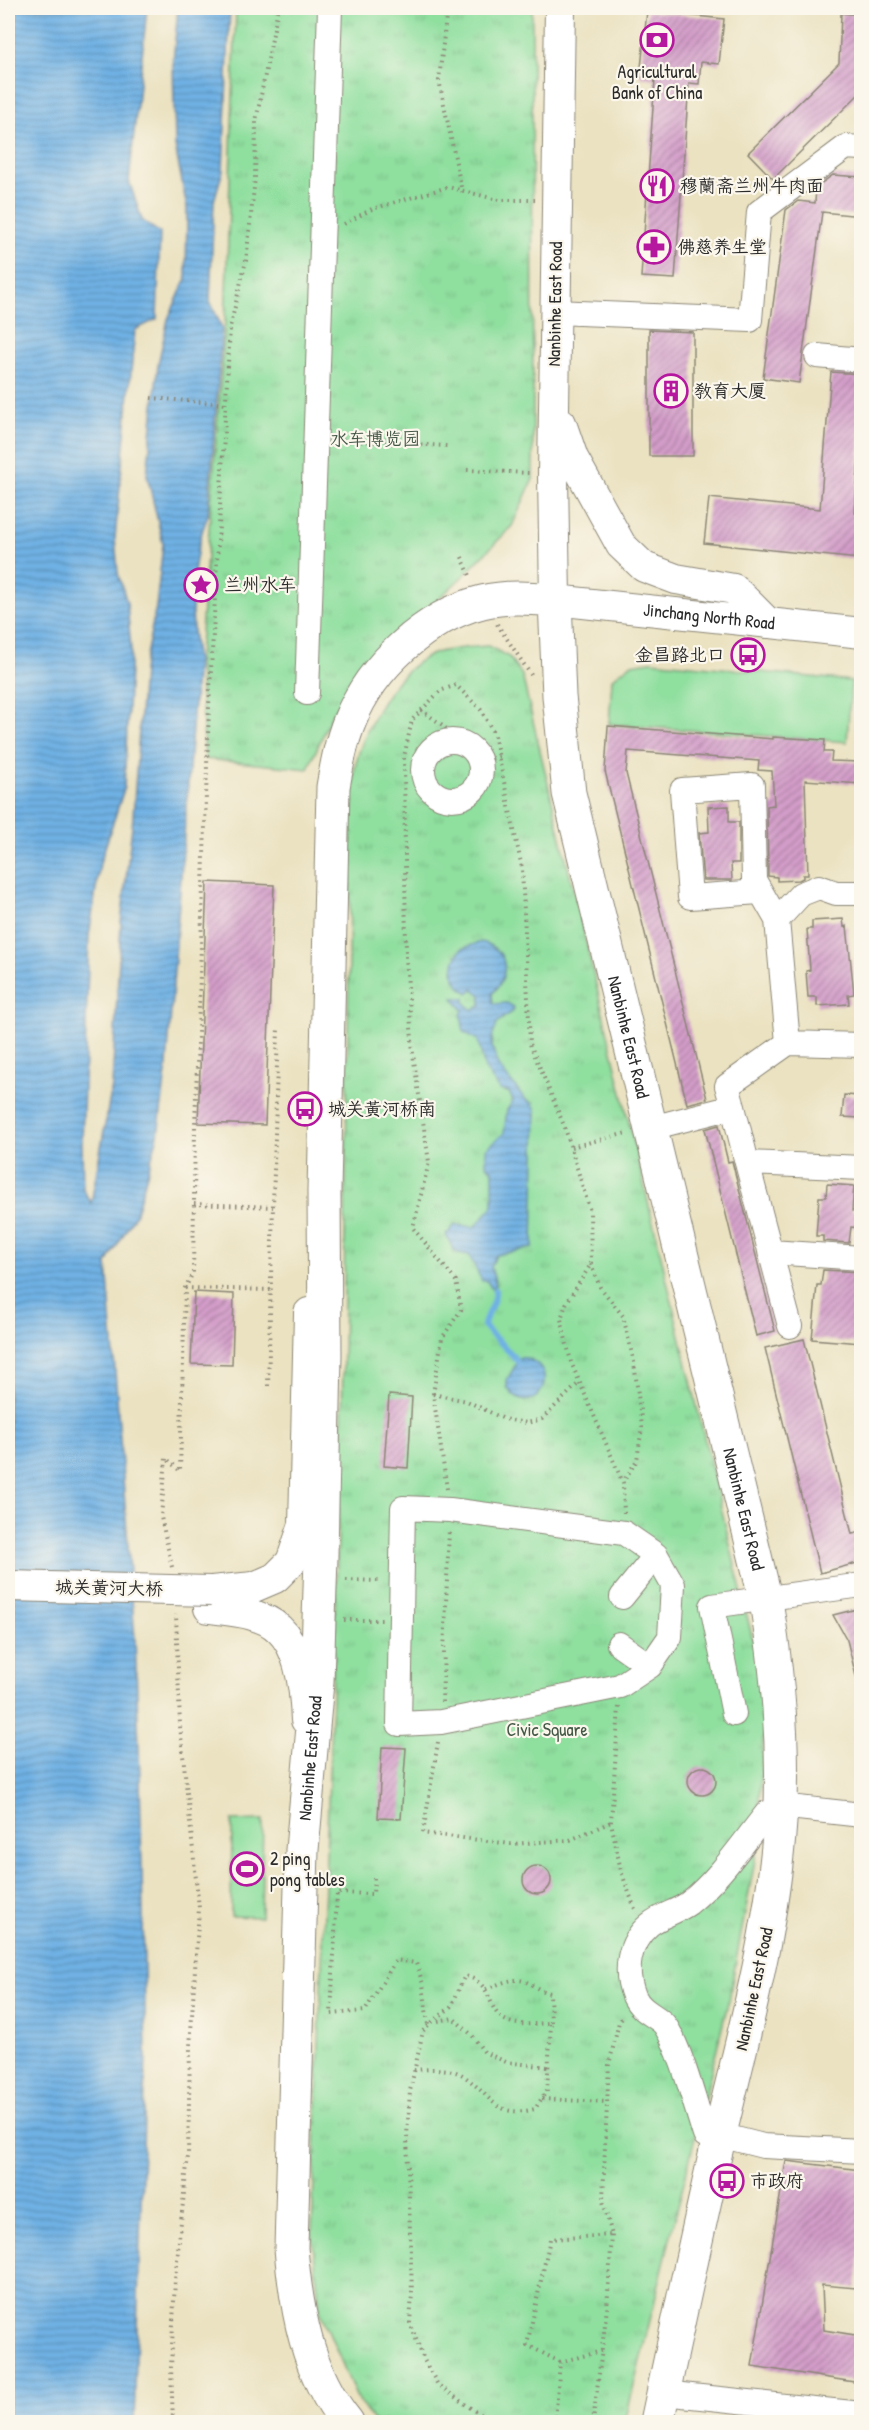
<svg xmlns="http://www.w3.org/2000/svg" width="869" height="2430" font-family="'Patrick Hand','LXGW WenKai TC',sans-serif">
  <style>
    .grass { fill: #8fdf9f; stroke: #5d8565; stroke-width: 1.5 }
    .park { fill: url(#park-tufts); stroke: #5d8565; stroke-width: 1.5 }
    .water { fill: url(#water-rules); stroke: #4d6e88; stroke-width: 1.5 }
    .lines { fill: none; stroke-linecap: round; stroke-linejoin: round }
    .stream { stroke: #6fb1e4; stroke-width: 6 }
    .building { fill: url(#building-hatch) }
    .minor-casing { stroke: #8b8676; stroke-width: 26 }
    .major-casing { stroke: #8b8676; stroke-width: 32 }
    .highway-casing { stroke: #8b8676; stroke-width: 35 }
    .path { stroke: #8b8676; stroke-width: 4; stroke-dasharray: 1.5 4.5; stroke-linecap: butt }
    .minor { stroke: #fff; stroke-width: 24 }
    .major { stroke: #fff; stroke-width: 30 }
    .highway { stroke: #fff; stroke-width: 33 }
    .major-bridge-casing { stroke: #8b8676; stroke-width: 32; stroke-linecap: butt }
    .major-bridge { stroke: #fff; stroke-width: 30 }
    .labels { text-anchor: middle; stroke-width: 4.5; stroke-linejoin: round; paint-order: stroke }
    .poi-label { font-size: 18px; fill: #2b2b2b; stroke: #fbf7ec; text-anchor: start }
    .street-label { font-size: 18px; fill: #2b2b2b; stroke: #fbf7ec }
    .park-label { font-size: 18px; fill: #445848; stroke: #fbf7ec }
  </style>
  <defs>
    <pattern id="park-tufts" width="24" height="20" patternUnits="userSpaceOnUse" patternTransform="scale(1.5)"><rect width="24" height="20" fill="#8fdf9f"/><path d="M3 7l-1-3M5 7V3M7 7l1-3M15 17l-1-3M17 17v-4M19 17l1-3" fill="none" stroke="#7cc089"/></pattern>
    <pattern id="water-rules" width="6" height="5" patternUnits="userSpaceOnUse" patternTransform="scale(1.5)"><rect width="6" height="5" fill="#6fb1e4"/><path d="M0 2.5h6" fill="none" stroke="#5b90b9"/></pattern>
    <pattern id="building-hatch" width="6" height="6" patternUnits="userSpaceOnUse" patternTransform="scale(1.5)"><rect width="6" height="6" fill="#d39dc9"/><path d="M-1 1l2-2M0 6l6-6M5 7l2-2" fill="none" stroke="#ab80a3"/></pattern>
  </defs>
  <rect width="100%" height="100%" fill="#fbf7ec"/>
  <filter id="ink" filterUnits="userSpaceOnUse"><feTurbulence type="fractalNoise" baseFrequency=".0167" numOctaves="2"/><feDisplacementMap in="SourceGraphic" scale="12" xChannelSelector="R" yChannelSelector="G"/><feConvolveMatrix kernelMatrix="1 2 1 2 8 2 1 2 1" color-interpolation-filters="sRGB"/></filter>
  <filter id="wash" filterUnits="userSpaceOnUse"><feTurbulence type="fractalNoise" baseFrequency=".008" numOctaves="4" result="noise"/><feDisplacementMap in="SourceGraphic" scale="24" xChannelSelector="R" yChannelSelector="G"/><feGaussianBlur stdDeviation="1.35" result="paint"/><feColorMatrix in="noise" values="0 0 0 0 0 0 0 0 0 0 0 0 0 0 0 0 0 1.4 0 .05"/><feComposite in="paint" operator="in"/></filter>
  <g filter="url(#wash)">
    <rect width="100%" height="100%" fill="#ebe2c1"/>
    <!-- grass -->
    <path class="grass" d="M651 661 851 681 847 742 609 724 612 679 631 664Z
      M263 1820 261 1917 231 1916 232 1821Z"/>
    <!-- park -->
    <path class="park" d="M236 8H532L533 479 512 526 461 578 372 661 333 712 308 769 205 759 199 659 225 323Z
      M489 646 509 657 522 675 754 1645 765 1715 755 1860 728 2003 625 2422H374L356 2396 320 2311 312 2233 342 1427 351 828C353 807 351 783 356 763 366 724 397 664 439 652 455 648 472 647 489 646Z"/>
    <!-- water -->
    <path class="water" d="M8 8H147L129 181 142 220 160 233 157 319 135 330 115 538 118 573 127 603 131 649 124 789 100 863 89 936 82 1144 83 1189 91 1203 112 1086 121 923 133 817 143 670 156 607 163 544 147 475 158 364 168 319 186 279 187 208 175 146 173 62 178 8H230L223 170 214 201 210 301 222 328 208 515C190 559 189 615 197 661L167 1065 158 1135 136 1213 107 1263 135 1639 140 1777 146 2055 134 2422H8Z
      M481 942C509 950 511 974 492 994L493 1004 507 1003 514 1007 513 1011 498 1022 492 1037V1046L498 1066 526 1100 533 1104 536 1110 533 1248 496 1255 491 1267 496 1285 493 1291 487 1281H482L469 1255 455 1252 446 1235 455 1225 475 1227 493 1206V1171L486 1164V1149L504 1133 507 1110 513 1101 509 1092 500 1090 485 1069 478 1040 464 1032 461 1015 463 1010 453 998H465V1003L473 1010 481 1005V995L473 989 468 993C451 981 449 966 461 949Z
      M520 1357C569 1364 533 1428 507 1387V1380Z"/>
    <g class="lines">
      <!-- stream -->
      <path class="stream" d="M495 1290C496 1304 485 1313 484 1326 494 1339 507 1347 517 1361"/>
    </g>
    <g id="blocks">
      <!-- building -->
      <path class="building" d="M647 11 724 19 719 64 701 62 699 84 689 83 675 279 641 277 655 79 640 77Z
        M841 13 861 15V92L773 179 748 153 839 63Z
        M833 175 861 177V216L822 212 799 383 763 378 786 210 798 201 815 203 816 187Z
        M649 330 693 332V456H649Z
        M831 372 861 374V426L855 513 861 514 859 559 704 543 709 498 820 509Z
        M608 726 773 739V737L825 740 824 752H832L831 761 861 762V784L805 780 808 875H803V878L799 880 777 881V877L768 876 767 806 774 805 772 771 758 770 759 761 628 751 626 773 707 1099 687 1104 605 771Z
        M729 806V822H739V863H731L732 880H703L699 833 709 832 708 807Z
        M207 882 274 885 265 1125 198 1123Z
        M843 919 844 927 847 926 854 994 848 995 849 1004 817 1006V997H808L806 971 810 970 807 929H812V921Z
        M844 1095 861 1096V1118L842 1117Z
        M719 1125 728 1162 732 1161 775 1331 756 1336 705 1129Z
        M827 1184 854 1186 852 1211H861L860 1228 851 1227 849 1243 823 1241V1236H816L819 1197H826Z
        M823 1270 861 1272V1343L812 1339 817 1285H821Z
        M194 1292 234 1294 232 1365 191 1364Z
        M804 1339 852 1534 861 1532V1562L820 1573 765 1348Z
        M389 1395 412 1397 408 1468 384 1466Z
        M861 1608V1675L856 1676 847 1640 833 1615Z
        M382 1747 406 1748 401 1819 378 1818Z
        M688 1781a14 14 0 1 1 28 0a14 14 0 1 1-28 0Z
        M523 1880a14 14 0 1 1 28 0a14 14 0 1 1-28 0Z
        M786 2161 861 2170V2246L856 2288 822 2285 824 2330 861 2336V2383L752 2366Z"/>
    </g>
  </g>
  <g filter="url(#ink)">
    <use href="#blocks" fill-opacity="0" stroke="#8b8676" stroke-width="1.5"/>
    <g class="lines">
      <defs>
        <path id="minor" d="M555 312 750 320 759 212 846 147 862 148
          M817 356 862 360
          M307 693 330 8
          M423 770a29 29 0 1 1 58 0a29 29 0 1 1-58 0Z
          M759 892 690 897 682 790 752 785 754 880 777 920
          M788 1043 862 1045
          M733 1107 727 1086 788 1043 777 920 801 894 819 887 836 893H862
          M651 1128 733 1107 747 1163 862 1168
          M747 1163 790 1326
          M770 1252 862 1258
          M403 1508 450 1510 624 1533 656 1555 673 1585 670 1637 650 1666 620 1686 441 1722 399 1724Z
          M622 1597 656 1555
          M619 1644 650 1666
          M734 1714 712 1606 862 1585
          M780 1806 862 1815
          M705 2135C695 2105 682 2052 666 2027 660 2016 642 2014 634 1996 624 1971 628 1943 649 1925 661 1915 677 1912 689 1903 720 1878 743 1843 767 1813
          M720 2135 763 2146 862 2151
          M663 2393 862 2414"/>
        <g id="major">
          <path id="s1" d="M560 8 553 475 555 600 862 633"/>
          <path d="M561 423 573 458 621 545 644 567 676 579 734 589 768 623"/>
          <path d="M211 1591 254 1587 275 1578 291 1562 304 1525 309 1313"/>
          <path d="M209 1608C232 1611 261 1612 279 1629 301 1649 305 1693 306 1720"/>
        </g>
        <g id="highway">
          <path id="s2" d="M347 2422C307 2374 296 2308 291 2248L302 1850 317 1682 321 1557 325 1355 324 1191 333 787C337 764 341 742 350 720 371 667 426 616 482 602 507 596 530 598 555 600L559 696 569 793 766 1601C778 1674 785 1747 780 1822 773 1926 746 2025 722 2125 699 2224 678 2323 657 2422"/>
        </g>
      </defs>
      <!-- minor casing -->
      <use href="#minor" class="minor-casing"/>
      <!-- major casing -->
      <use href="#major" class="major-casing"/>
      <!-- highway casing -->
      <use href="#highway" class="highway-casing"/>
      <!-- path -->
      <path class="path" d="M447 8 439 80 462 192
        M344 224 372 209 448 187 499 200H535
        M151 398 226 404
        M337 440 447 446
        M467 470 529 473
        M462 557 471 578
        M497 624 531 675
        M421 710 444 726 456 740
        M480 761 499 757
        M571 1147 627 1133
        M194 1204 273 1207
        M591 1264 600 1287 623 1316 634 1362 642 1427 637 1460 623 1482
        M185 1288 271 1290
        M268 1386 278 1027
        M433 1394 467 1401 504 1419 527 1423 542 1419 579 1383
        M447 1489 433 1394 442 1338 461 1310 456 1281 413 1228 429 1162 413 1054 406 958 404 757 412 720 440 691 456 685 481 710 494 734 522 868 530 1044 565 1128 590 1211 591 1264 566 1304 561 1319 571 1362 623 1483 624 1513
        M172 1567 161 1517 166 1458 180 1471 185 1288 193 1273 195 1125 209 706 230 327 246 261 255 178 256 121 278 8
        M346 1580 380 1581
        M344 1620H382
        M442 1702 449 1530
        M619 1707 611 1822 621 1871 635 1909
        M438 1742 423 1833 511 1844 570 1840 611 1822
        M374 1878 373 1894 337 1893 331 2014 365 2011 396 1960 416 1963 423 1984 428 2025
        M486 1989C497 1985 512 1977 524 1981 534 1985 539 1991 550 1993L551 2023
        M438 2021 453 2018 472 2035 484 2052 506 2062 548 2067
        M414 2070C429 2069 451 2067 464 2076 492 2096 495 2119 535 2109L547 2090 551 2023C540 2023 524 2026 513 2023 483 2016 498 1984 465 1976 459 1985 457 1997 451 2006 442 2016 431 2021 423 2031L410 2091 407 2135 412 2294 410 2323 424 2360 438 2385 479 2414 510 2422
        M542 2099 607 2102
        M560 2362 527 2345 550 2239 612 2235 603 2201 605 2145 609 2065 619 2022 623 2017
        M173 2422 171 2368 175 2279 188 2155 190 2047 199 1908 180 1726 176 1614
        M555 2422 560 2362 602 2351
        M593 2422 607 2308 612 2235"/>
      <!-- minor -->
      <use href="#minor" class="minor"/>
      <!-- major -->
      <use href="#major" class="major"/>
      <!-- highway -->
      <use href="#highway" class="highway"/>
      <defs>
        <path id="major-bridge" d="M8 1586 211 1591"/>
      </defs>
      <!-- major-bridge casing -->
      <use href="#major-bridge" class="major-bridge-casing"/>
      <!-- major-bridge -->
      <use href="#major-bridge" class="major-bridge"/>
    </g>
  </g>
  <!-- icons -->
  <defs>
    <symbol id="bank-ring" viewBox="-11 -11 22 22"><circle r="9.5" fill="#fbf7ec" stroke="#b5179e" stroke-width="1.5"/><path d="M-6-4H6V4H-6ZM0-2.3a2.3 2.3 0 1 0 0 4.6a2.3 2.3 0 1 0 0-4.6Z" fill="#b5179e"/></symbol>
    <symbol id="restaurant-ring" viewBox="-11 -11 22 22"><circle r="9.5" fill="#fbf7ec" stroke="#b5179e" stroke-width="1.5"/><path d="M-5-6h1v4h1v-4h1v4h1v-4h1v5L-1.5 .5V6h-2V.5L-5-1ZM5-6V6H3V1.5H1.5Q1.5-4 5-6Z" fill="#b5179e"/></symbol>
    <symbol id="pharmacy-ring" viewBox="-11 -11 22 22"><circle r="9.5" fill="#fbf7ec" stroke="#b5179e" stroke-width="1.5"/><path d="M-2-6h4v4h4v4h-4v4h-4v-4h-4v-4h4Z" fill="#b5179e"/></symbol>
    <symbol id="building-ring" viewBox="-11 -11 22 22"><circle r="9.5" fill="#fbf7ec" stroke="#b5179e" stroke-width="1.5"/><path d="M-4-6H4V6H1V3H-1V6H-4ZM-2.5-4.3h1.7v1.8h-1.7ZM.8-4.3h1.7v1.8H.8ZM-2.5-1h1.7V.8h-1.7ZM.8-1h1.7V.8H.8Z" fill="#b5179e"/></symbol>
    <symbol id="sight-ring" viewBox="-11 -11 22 22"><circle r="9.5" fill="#fbf7ec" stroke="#b5179e" stroke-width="1.5"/><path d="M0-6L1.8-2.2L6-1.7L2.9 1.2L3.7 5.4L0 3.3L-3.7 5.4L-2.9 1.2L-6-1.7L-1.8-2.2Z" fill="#b5179e"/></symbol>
    <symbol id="bus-ring" viewBox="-11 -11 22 22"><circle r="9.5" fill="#fbf7ec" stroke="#b5179e" stroke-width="1.5"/><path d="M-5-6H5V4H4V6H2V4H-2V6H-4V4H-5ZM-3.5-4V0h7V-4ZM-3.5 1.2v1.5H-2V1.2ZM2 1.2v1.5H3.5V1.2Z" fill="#b5179e"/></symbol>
    <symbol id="stadium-ring" viewBox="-11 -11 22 22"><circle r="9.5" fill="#fbf7ec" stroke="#b5179e" stroke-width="1.5"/><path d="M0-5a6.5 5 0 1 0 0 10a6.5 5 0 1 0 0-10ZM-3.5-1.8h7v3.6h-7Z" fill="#b5179e"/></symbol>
  </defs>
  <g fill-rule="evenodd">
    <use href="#bank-ring" x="638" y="21" width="38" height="38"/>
    <use href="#restaurant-ring" x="638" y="167" width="38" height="38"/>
    <use href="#pharmacy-ring" x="635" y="228" width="38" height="38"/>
    <use href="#building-ring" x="652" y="372" width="38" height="38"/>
    <use href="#sight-ring" x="182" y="566" width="38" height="38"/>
    <use href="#bus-ring" x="729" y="636" width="38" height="38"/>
    <use href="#bus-ring" x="286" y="1090" width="38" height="38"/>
    <use href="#stadium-ring" x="228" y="1850" width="38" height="38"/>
    <use href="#bus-ring" x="708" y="2162" width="38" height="38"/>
  </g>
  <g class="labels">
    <!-- poi labels -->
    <g class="poi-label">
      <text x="657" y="78" text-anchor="middle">Agricultural<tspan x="657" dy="21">Bank of China</tspan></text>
      <text x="680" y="192">穆蘭斋兰州牛肉面</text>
      <text x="677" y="253">佛慈养生堂</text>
      <text x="694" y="397">教育大厦</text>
      <text x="224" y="591">兰州水车</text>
      <text x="725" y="661" text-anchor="end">金昌路北口</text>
      <text x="328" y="1115">城关黄河桥南</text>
      <text x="270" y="1865">2 ping<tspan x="270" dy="21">pong tables</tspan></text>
      <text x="750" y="2187">市政府</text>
    </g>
    <!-- street labels -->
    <g class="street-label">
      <text transform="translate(555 304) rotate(-89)" y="6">Nanbinhe East Road</text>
      <text dy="6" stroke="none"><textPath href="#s1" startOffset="747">Jinchang North Road</textPath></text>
      <text dy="6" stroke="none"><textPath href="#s2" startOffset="2418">Nanbinhe East Road</textPath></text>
      <text dy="6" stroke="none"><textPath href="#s2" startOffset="2904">Nanbinhe East Road</textPath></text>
      <text transform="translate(109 1588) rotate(1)" y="6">城关黄河大桥</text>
      <text dy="6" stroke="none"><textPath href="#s2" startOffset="676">Nanbinhe East Road</textPath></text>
      <text transform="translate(754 1989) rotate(-78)" y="6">Nanbinhe East Road</text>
    </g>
    <!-- park labels -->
    <g class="park-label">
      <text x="375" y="445">水车博览园</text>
      <text x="547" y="1736">Civic Square</text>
    </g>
  </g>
  <!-- margin -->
  <rect width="869" height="2430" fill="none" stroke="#fbf7ec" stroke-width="30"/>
</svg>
